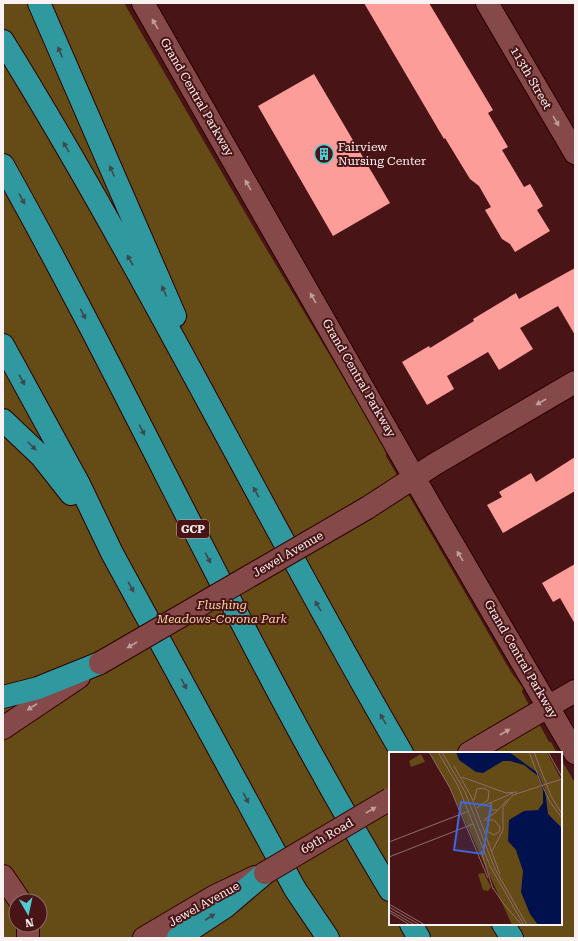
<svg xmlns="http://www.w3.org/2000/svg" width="578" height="941" font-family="'Roboto Serif',serif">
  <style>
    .green { fill: #654b15; fill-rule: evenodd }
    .building { fill: #fc9d9a }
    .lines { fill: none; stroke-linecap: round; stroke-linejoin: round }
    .minor-casing { stroke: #2c0002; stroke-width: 24 }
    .highway-casing { stroke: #2c0002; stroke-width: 24 }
    .minor { stroke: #844948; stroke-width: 22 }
    .highway { stroke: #30989f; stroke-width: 22 }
    .minor-bridge-casing { stroke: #2c0002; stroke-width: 24; stroke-linecap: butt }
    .minor-bridge { stroke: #844948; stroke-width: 22 }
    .oneway { fill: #bf9e9d }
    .oneway2 { fill: #3e494d }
    .labels { text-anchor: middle; stroke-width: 4; stroke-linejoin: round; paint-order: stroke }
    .shield { fill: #481416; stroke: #c5afb0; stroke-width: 1 }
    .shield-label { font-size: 11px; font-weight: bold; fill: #faf2f2 }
    .street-label { font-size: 12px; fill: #faf2f2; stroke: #481416 }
    .poi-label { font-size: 12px; fill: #faf2f2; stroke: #481416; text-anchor: start }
    .park-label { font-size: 12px; font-style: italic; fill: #f4d9a9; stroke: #481416 }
    .inset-road { fill: none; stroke: #8f6d6e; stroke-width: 1 }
    .view { fill: #3e67dc; fill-opacity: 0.15; stroke: #3e67dc; stroke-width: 2 }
    .inset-edge { fill: none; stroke: #faf2f2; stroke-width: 2 }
  </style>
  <rect width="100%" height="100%" fill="#481416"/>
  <!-- green -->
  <path class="green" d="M3 3H124L254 228 387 451 386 456 511 672 523 688 522 692 549 742H551L557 753H390V924H561V759L575 783V938H3ZM16 901H40V925H16Z"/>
  <!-- building -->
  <path class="building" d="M364 3H429L493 110 488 113 508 147 502 150 524 187 530 184 543 206 537 210 550 231 515 252 510 244 502 239 485 210 491 207 479 186 470 179 445 138 444 139Z
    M314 74 390 203 333 236 258 106Z
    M575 268V335L558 306 520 328 533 349 499 370 488 352 447 376 454 389 427 405 402 362 429 346 430 348 474 321 473 319 516 293 519 299Z
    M575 457V491L503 533 487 505 502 497 499 492 531 473 536 482Z
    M575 564V624L560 598 553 602 542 583Z"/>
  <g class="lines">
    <defs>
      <path id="minor" d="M143 3 427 500 575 753
        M487 3 575 153
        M367 508 435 464 575 382
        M3 728 79 677
        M469 753 575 691
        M3 876 20 901
        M28 925V938
        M144 938 215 896 255 877"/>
      <path id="highway" d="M39 3 175 316
        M3 41C146 272 265 518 402 753
        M3 165C137 404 248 655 390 890
        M3 345 79 484 112 553 295 889 328 938
        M3 420 41 456 71 494
        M3 697 38 688 100 663
        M411 924 419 938
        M503 924 512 938
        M178 938 225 907 265 873"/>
    </defs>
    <!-- minor casing -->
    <use href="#minor" class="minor-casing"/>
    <!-- highway casing -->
    <use href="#highway" class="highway-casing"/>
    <!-- minor -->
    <use href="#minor" class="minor"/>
    <!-- highway -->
    <use href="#highway" class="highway"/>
    <defs>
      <path id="minor-bridge" d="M100 663 367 508
        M265 873 390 799"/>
    </defs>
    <!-- minor-bridge casing -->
    <use href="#minor-bridge" class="minor-bridge-casing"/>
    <!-- minor-bridge -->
    <use href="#minor-bridge" class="minor-bridge"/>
  </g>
  <!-- one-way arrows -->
  <defs><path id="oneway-solid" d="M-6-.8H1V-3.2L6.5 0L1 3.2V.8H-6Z"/></defs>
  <g class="oneway">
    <use href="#oneway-solid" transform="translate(155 24) rotate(-120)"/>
    <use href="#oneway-solid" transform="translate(556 121) rotate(60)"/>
    <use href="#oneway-solid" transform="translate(248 185) rotate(-120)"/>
    <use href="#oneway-solid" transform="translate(313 298) rotate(-120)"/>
    <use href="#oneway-solid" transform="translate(541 402) rotate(150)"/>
    <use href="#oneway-solid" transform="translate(460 556) rotate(-121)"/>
    <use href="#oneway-solid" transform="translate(132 645) rotate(150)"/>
    <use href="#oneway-solid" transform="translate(32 707) rotate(147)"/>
    <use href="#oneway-solid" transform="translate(505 732) rotate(-30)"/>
    <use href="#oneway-solid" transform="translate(371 810) rotate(-30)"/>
  </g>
  <g class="oneway2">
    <use href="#oneway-solid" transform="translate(60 52) rotate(-113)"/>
    <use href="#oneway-solid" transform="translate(66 147) rotate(-120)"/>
    <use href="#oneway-solid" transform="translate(112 171) rotate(-114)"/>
    <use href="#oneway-solid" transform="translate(22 199) rotate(61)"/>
    <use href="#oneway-solid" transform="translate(130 260) rotate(-119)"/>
    <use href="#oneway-solid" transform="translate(164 291) rotate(-114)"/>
    <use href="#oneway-solid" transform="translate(83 314) rotate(63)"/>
    <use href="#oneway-solid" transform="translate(22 380) rotate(61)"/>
    <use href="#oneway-solid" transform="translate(142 430) rotate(63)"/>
    <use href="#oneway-solid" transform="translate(32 446) rotate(45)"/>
    <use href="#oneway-solid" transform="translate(256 492) rotate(-119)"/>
    <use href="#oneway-solid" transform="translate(208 558) rotate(63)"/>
    <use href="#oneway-solid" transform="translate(131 587) rotate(61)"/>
    <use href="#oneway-solid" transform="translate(318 606) rotate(-120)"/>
    <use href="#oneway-solid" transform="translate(184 684) rotate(62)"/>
    <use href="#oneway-solid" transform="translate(383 719) rotate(-120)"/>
    <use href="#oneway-solid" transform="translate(246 798) rotate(62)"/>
    <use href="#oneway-solid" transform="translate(210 917) rotate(-33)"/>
  </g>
  <!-- icons -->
  <defs>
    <symbol id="building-ring" viewBox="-11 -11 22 22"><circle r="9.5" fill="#481416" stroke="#51ccd4" stroke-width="1.5"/><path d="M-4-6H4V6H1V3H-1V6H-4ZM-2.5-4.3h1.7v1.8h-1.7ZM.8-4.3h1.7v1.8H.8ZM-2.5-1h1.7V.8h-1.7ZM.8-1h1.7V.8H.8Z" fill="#51ccd4"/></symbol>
  </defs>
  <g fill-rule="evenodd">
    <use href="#building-ring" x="313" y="143" width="22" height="22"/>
  </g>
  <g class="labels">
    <!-- shield labels -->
    <rect class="shield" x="177" y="520" width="32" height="18" rx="3"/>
    <g class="shield-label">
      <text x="193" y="533">GCP</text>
    </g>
    <!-- street labels -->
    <g class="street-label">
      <text transform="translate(531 78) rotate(60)" y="4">113th Street</text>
      <text transform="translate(197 97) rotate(60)" y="4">Grand Central Parkway</text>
      <text transform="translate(359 378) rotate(60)" y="4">Grand Central Parkway</text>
      <text transform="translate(288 554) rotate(-30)" y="4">Jewel Avenue</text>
      <text transform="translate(521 659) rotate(60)" y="4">Grand Central Parkway</text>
      <text transform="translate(327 836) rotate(-30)" y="4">69th Road</text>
      <text transform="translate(204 904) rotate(-29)" y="4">Jewel Avenue</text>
    </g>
    <!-- poi labels -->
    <g class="poi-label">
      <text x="338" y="151">Fairview<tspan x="338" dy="14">Nursing Center</tspan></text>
    </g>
    <!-- park labels -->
    <g class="park-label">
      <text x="222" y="609">Flushing<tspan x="222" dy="14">Meadows-Corona Park</tspan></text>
    </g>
  </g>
  <!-- overview -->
  <g transform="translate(389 752)">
    <rect width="173" height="173" fill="#481416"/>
    <path d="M40 0H158L173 29V173H123L61 36ZM32 2 36 10 22 15 20 9ZM95 121 102 135 99 139 94 138 89 122Z" fill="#654b15"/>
    <path d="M67 0H120L149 21 156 38 159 62 173 76 172 173H149L141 162 132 140 134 119 127 98 119 89 120 68 135 59 149 58 154 51V38L149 24 135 13 121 9H114L94 21 87 20 70 8Z" fill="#00114d"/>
    <path class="inset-road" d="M40 0 61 36 99 126M49 0 69 34 101 114 135 173M53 0 76 40 106 117 138 173M140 0 152 31M145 0 162 44 173 62M159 0 173 25M65 14 82 44 111 122M73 25 117 41 128 40M152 31 161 50 173 66M124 43 173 27M85 48 88 37 95 36 100 39 99 48 88 56M102 51V58H108M94 54 124 41M96 67 106 61 119 47M95 68H105L111 75 110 80 105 83 96 78M0 90 80 59M92 99 104 137M103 99 114 78V55L124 43M0 105 84 72M104 136 114 151M114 151 132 172M0 152 36 173M0 155 31 173M0 158 26 173M0 160 21 173"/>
    <path class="view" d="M72 50 102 54 94 102 65 98Z"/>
    <rect width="173" height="173" class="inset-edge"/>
  </g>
  <!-- border -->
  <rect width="578" height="941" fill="none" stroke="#faf2f2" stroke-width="8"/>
  <!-- north arrow -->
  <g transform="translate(28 913) rotate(171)"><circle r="19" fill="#481416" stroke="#8f6d6e"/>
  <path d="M0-3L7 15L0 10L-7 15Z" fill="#51ccd4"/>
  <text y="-6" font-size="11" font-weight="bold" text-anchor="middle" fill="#faf2f2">N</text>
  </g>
</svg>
